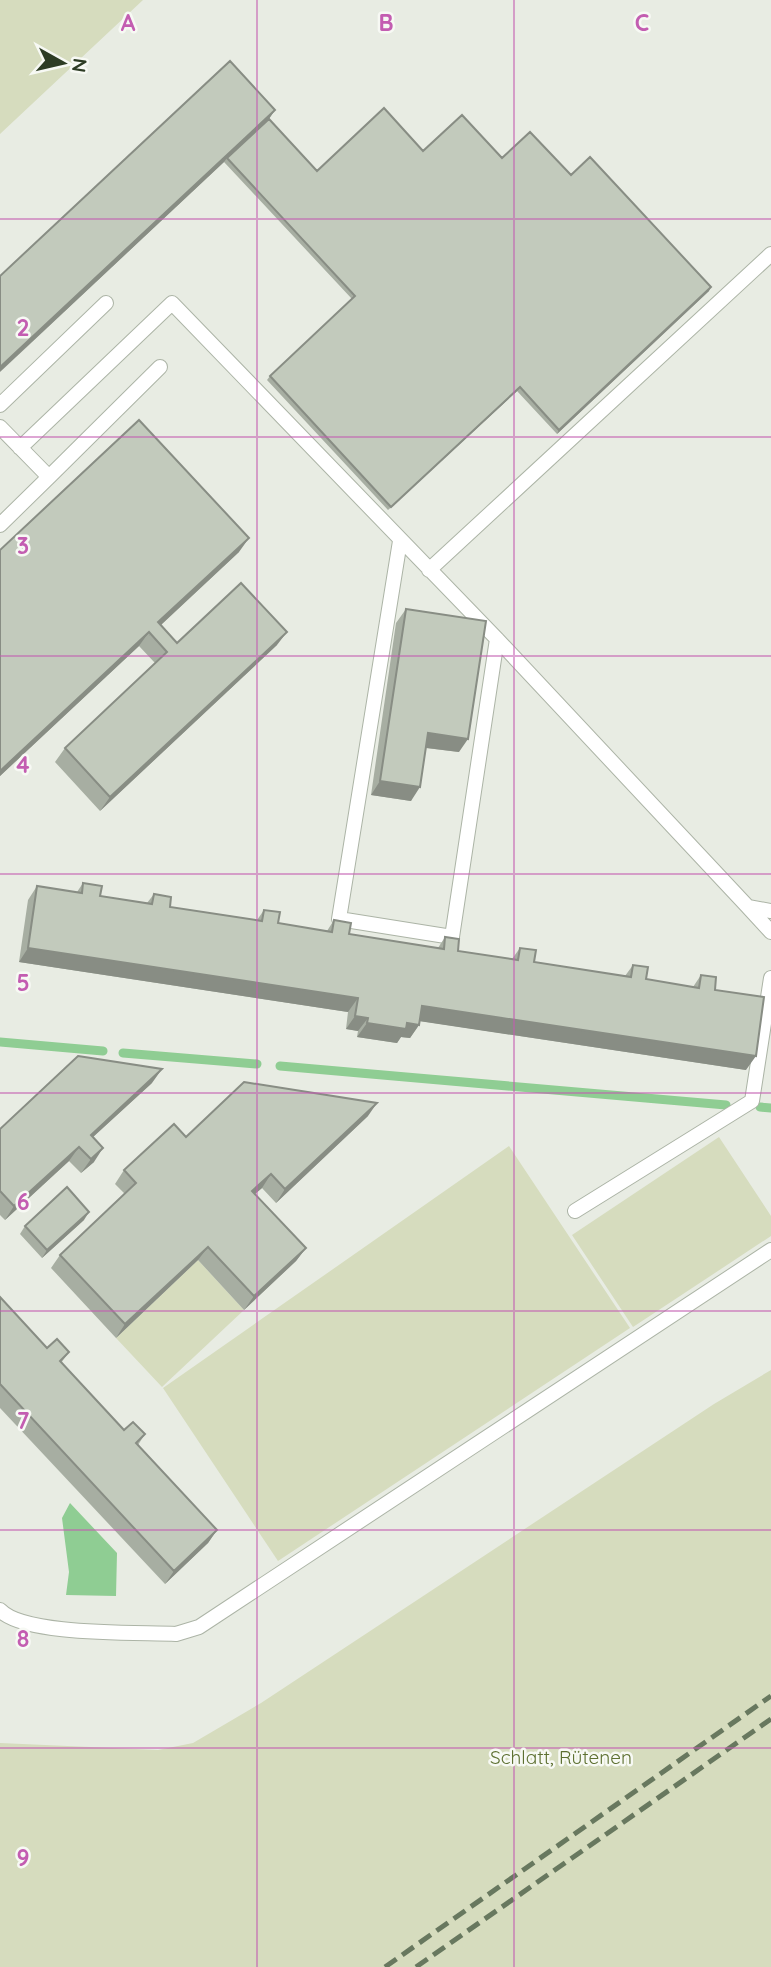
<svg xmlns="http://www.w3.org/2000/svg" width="771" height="1967" font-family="Quicksand,sans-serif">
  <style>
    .green { fill: #d6dcbe }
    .water { fill: #8fcd93 }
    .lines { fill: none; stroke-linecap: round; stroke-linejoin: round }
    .stream { stroke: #8fcd93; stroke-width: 9 }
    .lane-casing { stroke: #acb4a6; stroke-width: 16 }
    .lane { stroke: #fff; stroke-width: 14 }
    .rail { stroke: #68785f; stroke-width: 5; stroke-dasharray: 14 7; stroke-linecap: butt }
    .wall { fill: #a7aea2 }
    .shaded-wall { fill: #888d84 }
    .building { fill: #c2cabc; stroke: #888d84; stroke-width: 2 }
    .grid { fill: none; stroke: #c35db1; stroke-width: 2; stroke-opacity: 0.55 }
    .labels { text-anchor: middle; stroke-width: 5; stroke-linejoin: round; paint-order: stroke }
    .park-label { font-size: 19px; fill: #5d7031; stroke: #f7f9f4 }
    .grid-label { font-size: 23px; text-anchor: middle; font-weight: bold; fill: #c35db1; stroke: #f7f9f4; stroke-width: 5; stroke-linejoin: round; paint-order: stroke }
  </style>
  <rect width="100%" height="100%" fill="#e8ece3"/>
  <!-- green -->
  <path class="green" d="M0 0H143L0 134Z
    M719 1137 771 1216V1236L633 1327 572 1235Z
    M509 1146 630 1328 278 1561 163 1388Z
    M198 1260 244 1310 162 1387 116 1338Z
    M771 1370V1967H0V1743L158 1750 193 1743 261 1703 714 1404Z"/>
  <!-- water -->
  <path class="water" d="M70 1503 117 1553 116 1596 66 1595 69 1572 62 1518Z"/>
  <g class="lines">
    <!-- stream -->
    <path class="stream" d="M0 1042 103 1051
      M123 1053 257 1064
      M280 1066 726 1105
      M760 1107 771 1108"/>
    <defs>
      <path id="lane" d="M0 405 106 303
        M0 427 49 477 0 525
        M20 448 172 303 497 639 748 907 771 911
        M49 477 160 367
        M400 541 339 919 452 937 497 639
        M429 570 771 254
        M748 907 771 932
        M575 1211 752 1101 771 978
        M0 1610C24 1636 138 1632 176 1634L199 1627 771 1250"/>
    </defs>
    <!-- lane casing -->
    <use href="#lane" class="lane-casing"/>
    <!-- lane -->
    <use href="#lane" class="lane"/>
    <!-- rail -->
    <path class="rail" d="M385 1967 771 1696
      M416 1967 771 1719"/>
  </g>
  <!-- wall -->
  <path class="wall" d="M275 110 269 119 317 171 423 151 502 158 571 175 709 291 557 434 517 391 388 510 267 380 270 376 352 299 224 162 0 372Z
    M0 550 239 552 161 625 177 643 277 645 100 811 55 762 65 748 155 663 139 646 0 776Z
    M406 609 459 752 426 748 411 801 371 795 396 623Z
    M83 883 100 896 147 903 154 894 170 907 257 920 264 910 278 923 327 931 334 920 349 934 438 948 445 937 458 951 512 959 520 948 534 962 625 976 633 965 646 979 693 987 701 975 715 990 746 1070 420 1021 419 1025 410 1038 401 1037 397 1043 357 1037 358 1031 346 1029 348 1012 19 962 28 900 37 886 77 892Z
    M152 1083 93 1137 94 1162 81 1173 69 1161 5 1220 0 1215V1129Z
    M368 1116 276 1203 262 1188 255 1194 306 1248 296 1261 244 1310 198 1260 116 1338 51 1268 60 1255 125 1194 115 1184 124 1170 186 1137Z
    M84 1220 42 1258 20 1234 25 1226Z
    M0 1297 47 1348 69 1352 61 1363 124 1430 145 1434 138 1445 217 1530 208 1543 165 1584 0 1408Z"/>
  <!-- shaded-wall -->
  <path class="shaded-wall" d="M275 110 266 123 227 158 224 162 0 372V367Z
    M711 287 709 291 557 434 559 430Z
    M520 387 517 391 388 510 391 507Z
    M249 538 239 552 149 636 158 622Z
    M149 632 139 646 0 776V771Z
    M287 632 277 645 100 811 110 797Z
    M428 733 468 739 459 752 419 747Z
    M380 781 420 787 411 801 371 795Z
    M28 948 358 998 348 1012 19 962Z
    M422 1006 756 1056 746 1070 412 1020Z
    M355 1016 368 1018 358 1031 346 1029Z
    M367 1023H407L419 1025 410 1038 401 1037 397 1043 357 1037Z
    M162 1069 152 1083 81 1148 91 1135Z
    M377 1103 368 1116 276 1203 285 1189Z
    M79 1147 69 1161 5 1220 14 1206Z
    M103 1148 94 1162 81 1173 91 1159Z
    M271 1174 262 1188 243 1204 252 1191Z
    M89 1212 84 1220 42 1258 47 1250Z
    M208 1247 198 1260 116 1338 125 1324Z
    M306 1248 296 1261 244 1310 254 1296Z
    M217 1530 208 1543 165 1584 174 1571Z"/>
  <!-- building -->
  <path class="building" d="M230 61 275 110 0 367V276Z
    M384 108 423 151 462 115 502 158 530 132 571 175 590 157 711 287 559 430 520 387 391 507 270 376 355 296 227 158 269 119 317 171Z
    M139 420 249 538 158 622 177 643 241 583 287 632 110 797 65 748 167 652 149 632 0 771V550Z
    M406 609 486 621 468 739 428 733 420 787 380 781Z
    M83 883 102 886 100 896 152 904 154 894 171 897 170 907 262 921 264 910 280 912 278 923 332 932 334 920 351 923 349 934 444 949 445 937 459 939 458 951 518 960 520 948 536 950 534 962 631 977 633 965 648 967 646 979 699 988 701 975 716 977 715 990 764 997 756 1056 422 1006 419 1025 407 1023 406 1029 367 1023 368 1018 355 1016 358 998 28 948 37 886 82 893Z
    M78 1056 162 1069 91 1135 103 1148 91 1159 79 1147 14 1206 0 1191V1129Z
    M244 1082 377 1103 285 1189 271 1174 252 1191 306 1248 254 1296 208 1247 125 1324 60 1255 136 1183 124 1170 174 1124 186 1137Z
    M67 1187 89 1212 47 1250 25 1226Z
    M0 1297 47 1348 57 1339 69 1352 60 1361 124 1430 133 1422 145 1434 136 1443 217 1530 174 1571 0 1384Z"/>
  <!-- grid -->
  <path class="grid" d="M257 0V1967M514 0V1967M0 219H771M0 437H771M0 656H771M0 874H771M0 1093H771M0 1311H771M0 1530H771M0 1748H771"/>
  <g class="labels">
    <!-- park labels -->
    <g class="park-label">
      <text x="561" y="1764">Schlatt, Rütenen</text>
    </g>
  </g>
  <g class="grid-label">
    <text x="128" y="31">A</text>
    <text x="386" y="31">B</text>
    <text x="642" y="31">C</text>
    <text x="23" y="336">2</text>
    <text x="23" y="554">3</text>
    <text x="23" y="773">4</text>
    <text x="23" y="991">5</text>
    <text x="23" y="1210">6</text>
    <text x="23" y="1429">7</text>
    <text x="23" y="1647">8</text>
    <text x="23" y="1866">9</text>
  </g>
  <!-- north arrow -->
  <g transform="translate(63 63) rotate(98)" stroke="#f7f9f4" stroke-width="5" paint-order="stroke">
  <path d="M0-5L12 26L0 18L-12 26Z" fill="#2d3c24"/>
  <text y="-10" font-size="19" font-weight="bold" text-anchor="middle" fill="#2d3c24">N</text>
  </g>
</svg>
